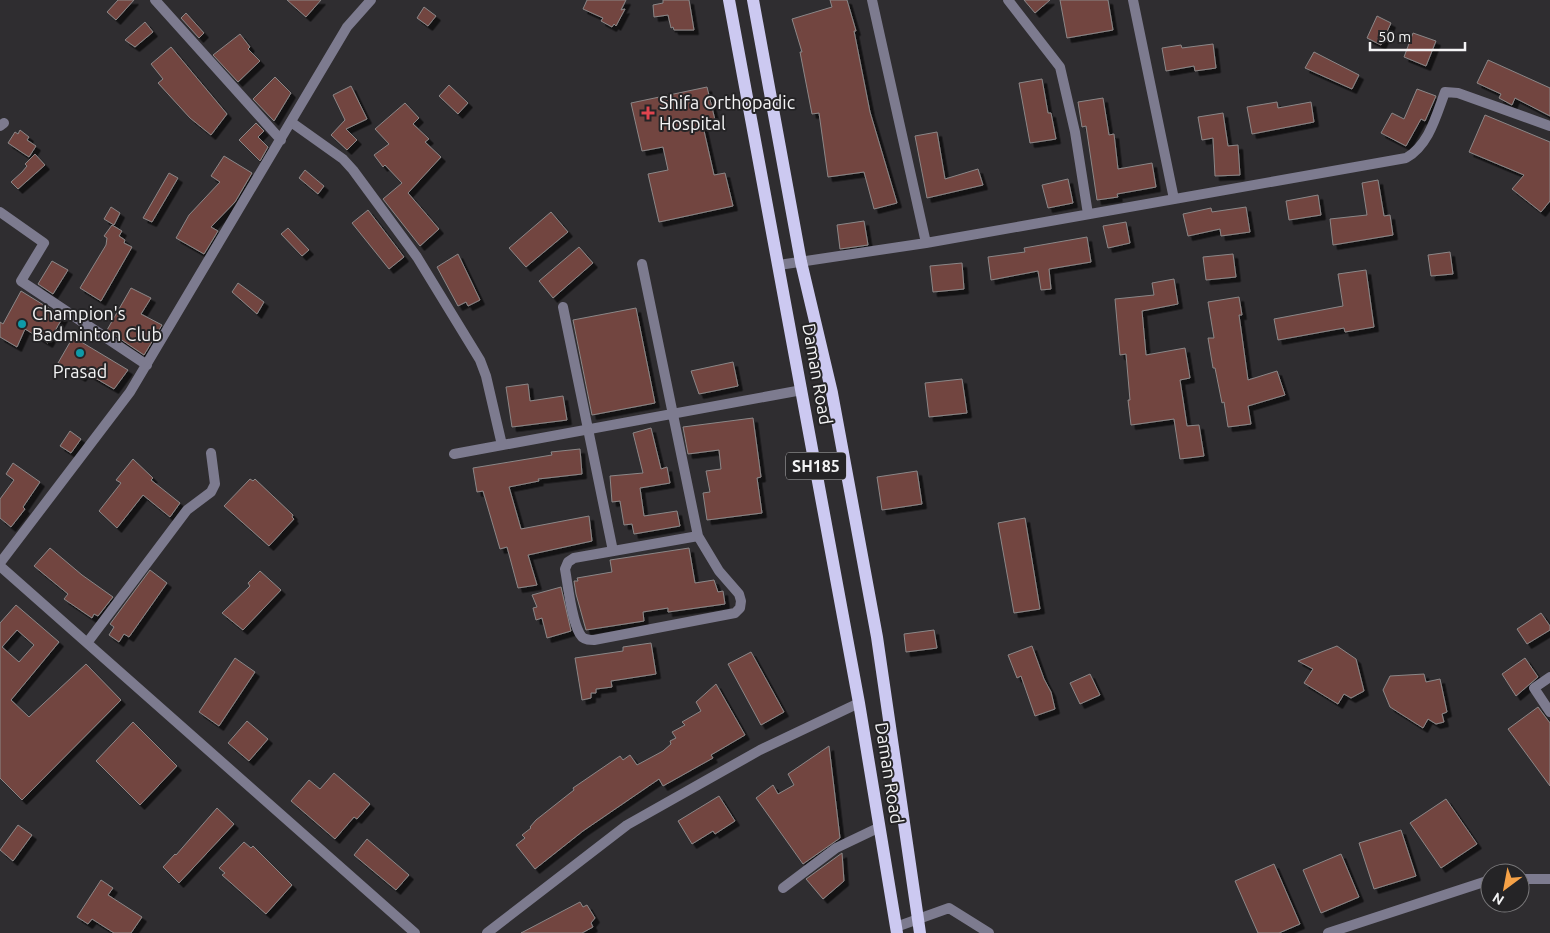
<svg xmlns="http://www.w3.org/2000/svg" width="1550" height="933" font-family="Ubuntu,sans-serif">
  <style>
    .building { fill: #724441; stroke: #8b8787; fill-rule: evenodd; filter: url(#shadow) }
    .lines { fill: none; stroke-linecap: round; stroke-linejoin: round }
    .street { stroke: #7d7b8f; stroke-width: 10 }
    .primary { stroke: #ccc9f1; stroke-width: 12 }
    .health-dot { fill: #e0444e; stroke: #252426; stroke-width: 2 }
    .culture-dot { fill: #0f9aa8; stroke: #252426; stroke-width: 2 }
    .labels { text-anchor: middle; stroke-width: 4; stroke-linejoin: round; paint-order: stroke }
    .shield { fill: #252426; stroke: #b6b6b7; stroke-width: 1 }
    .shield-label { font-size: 16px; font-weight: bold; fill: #f4f4f5 }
    .poi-label { font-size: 18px; fill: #f4f4f5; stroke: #252426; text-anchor: start }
    .street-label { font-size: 18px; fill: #f4f4f5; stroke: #252426 }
  </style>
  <defs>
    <filter id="shadow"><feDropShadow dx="4.5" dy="4.5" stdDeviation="0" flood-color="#0009"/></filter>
  </defs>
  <rect width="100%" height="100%" fill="#2f2d30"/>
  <!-- building -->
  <path class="building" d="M118 0H134L116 20 107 12Z
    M287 0H321L306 17Z
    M587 0H626L621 10 625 9 616 26 614 24 612 27 601 21 603 18 583 9Z
    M663 0H689L694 30H674L673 27 671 28 668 15 654 17 653 5 663 3Z
    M830 0H847L856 31H854L870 112 897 203 874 209 864 172 828 177 819 113 812 114 800 52H802L792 19 832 7Z
    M1024 0H1050L1035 13Z
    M1060 0H1108L1113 30 1067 38Z
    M424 7 436 16 428 26 417 18Z
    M186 13 204 33 199 38 181 18Z
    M1377 16 1391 23 1381 45 1367 38Z
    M145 22 153 32 135 47 125 40Z
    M1413 33 1436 41 1426 66 1404 57Z
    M240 34 250 47 248 49 260 61 238 82 213 55Z
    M1213 44 1216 68 1195 71 1194 66 1166 71 1162 48 1181 45 1182 48Z
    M171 47 227 114 211 135 190 118 158 83 163 79 151 64Z
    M1314 52 1359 75 1352 89 1305 68Z
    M1488 60 1550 88V116L1515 98 1512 105 1499 98 1501 94 1477 83Z
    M275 77 291 93 274 121 253 99Z
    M1042 79 1048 113H1051L1056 139 1030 143 1019 83Z
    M449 85 468 103 458 114 439 96Z
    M351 86 367 119 346 129 357 140 347 150 331 135 345 120 333 95Z
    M707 87 715 120 702 122 714 175 725 173 733 206 659 222 648 174 668 170 663 147 642 151 631 103Z
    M1417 89 1436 96 1425 121 1421 119 1406 146 1381 133 1392 113 1404 119Z
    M1103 98 1109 135 1114 134 1118 169 1152 163 1156 187 1117 194 1118 197 1097 200 1086 126 1082 127 1078 102Z
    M1277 102 1278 108 1311 102 1314 122 1252 134 1247 107Z
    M405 103 419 118 413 124 429 139 425 142 441 157 408 193 439 229 420 246 383 199 402 183 385 165 383 167 374 155 389 144 375 129Z
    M1223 113 1228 146 1238 145 1240 175 1215 176 1213 138 1202 140 1198 117Z
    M1485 115 1550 142V201L1541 212 1512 189 1524 175 1469 152Z
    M256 123 264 131 258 137 268 147 260 161 239 140Z
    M20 130 29 137 27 140 36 146 29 157 8 143 15 132 18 134Z
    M937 132 945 179 978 169 983 185 927 198 915 136Z
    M35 154 45 165 18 189 11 182 22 172 27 166 25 164Z
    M224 156 252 173 235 202 211 227 218 231 204 254 176 238 189 215 220 182 211 176Z
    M305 170 324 186 318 194 299 178Z
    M169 173 178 178 152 222 143 218Z
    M1068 179 1073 203 1048 208 1042 185Z
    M1378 180 1384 216 1390 215 1393 235 1333 245 1330 219 1367 215 1362 183Z
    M1318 195 1321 215 1289 220 1286 201Z
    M111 207 120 213 114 225 104 219Z
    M1246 207 1250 232 1221 236 1220 229 1188 236 1183 214 1211 208 1212 212Z
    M368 210 404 257 389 269 352 223Z
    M551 212 568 232 526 267 509 248Z
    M864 221 868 245 840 249 837 225Z
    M1126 222 1130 243 1108 248 1103 226Z
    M112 225 122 231 119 236 125 240 124 243 132 247 101 301 80 288 106 245 107 238 104 236Z
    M288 228 309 250 302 256 281 234Z
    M1087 237 1091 262 1049 269 1051 289 1041 290 1038 271 991 280 988 257 1025 252 1024 248Z
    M579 247 593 263 553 298 539 281Z
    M1450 252 1453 274 1431 276 1428 255Z
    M458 254 480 300 468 306 466 302 458 306 437 267Z
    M1233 254 1236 277 1206 280 1203 257Z
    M52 261 68 270 53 294 38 284Z
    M962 263 964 289 933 292 930 266Z
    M1366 270 1374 327 1345 332 1344 328 1278 340 1274 319 1343 306 1338 274Z
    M1174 279 1178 304 1142 311 1146 355 1185 348 1190 378 1180 380 1187 426 1199 425 1204 456 1180 459 1174 419 1131 425 1128 400H1130L1126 354 1120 355 1115 299 1154 295 1152 283Z
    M238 283 264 302 257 314 232 292Z
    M131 288 151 298 141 314 162 325 144 355 107 330Z
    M21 291 63 317 48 343 25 329 17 347 0 337V322L3 324Z
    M1239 297 1242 315H1239L1248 380 1277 371 1285 395 1248 406 1251 424 1228 427 1224 402 1222 403 1215 368H1213L1208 338H1214L1208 302Z
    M636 308 655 403 592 415 573 320Z
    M73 337 128 370 114 389 85 372 81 377 58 363Z
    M733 362 738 386 699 394 691 371Z
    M962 379 967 413 929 417 925 383Z
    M528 384 530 401 563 396 567 420 512 427 506 387Z
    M753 418 761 477 757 478 762 513 707 520 703 493 710 492 706 471 721 469 719 450 688 454 683 427Z
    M651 428 661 469 667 467 670 483 640 488 644 516 677 511 680 526 634 534 632 524 624 525 620 501 612 502 610 476 643 473 633 433Z
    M70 431 81 439 71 453 60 446Z
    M580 449 582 474 538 479 539 481 509 487 521 529 589 516 592 541 528 555 537 585 518 588 507 547 500 549 483 491 477 492 473 468 552 455 551 452Z
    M133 459 153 478 151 480 180 503 170 517 143 495 117 528 99 511 121 483 116 480Z
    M13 463 40 482 23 507 25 509 11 527 0 518V499L14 480 6 474Z
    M917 471 922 504 882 510 877 477Z
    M250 479 253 481 255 479 293 515 292 517 294 519 269 546 224 506Z
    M1025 518 1040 609 1014 613 998 523Z
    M50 548 82 575 113 597 98 616 94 614 92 618 64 599 68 594 34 566Z
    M689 548 695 583 714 580 718 592 723 591 725 604 668 612V608L649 611 643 612 644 621 586 630 576 594 574 581H578L577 578 612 572 610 560Z
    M150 570 167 583 129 637 124 634 119 642 109 635 114 627 110 624Z
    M260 571 281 590 243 630 222 613 250 586 248 583Z
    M561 587 571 631 547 638 542 618 536 620 533 608 537 607 532 595Z
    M16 605 59 642 11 700 29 717 86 664 121 700 22 800 0 778V623ZM17 630 34 645 19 662 2 647Z
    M1541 613 1550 626V630L1527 644 1517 629Z
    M934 630 937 648 906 652 904 634Z
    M651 643 656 674 611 681 612 687 596 689V693H591V698L582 700 575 658 623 651V647Z
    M1032 646 1044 679 1051 692 1055 709 1035 716 1021 676 1017 678 1008 655Z
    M1337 646 1356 659 1364 691 1351 698 1344 694 1338 704 1304 683 1313 669 1298 661Z
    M751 652 784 712 761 725 728 664Z
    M235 658 255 672 219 726 199 712Z
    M1525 658 1538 677 1516 696 1502 674Z
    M1090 674 1100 695 1080 704 1070 683Z
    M1424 674 1426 682 1440 679 1447 712 1442 714 1444 722 1436 724 1428 719 1423 728 1390 707 1383 690 1390 676Z
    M716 684 745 735 711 755 713 758 663 786 659 779 583 831 535 869 516 845 525 838 522 835 531 828 530 827 536 820 574 790 573 788 614 760 620 756 623 760 630 755 637 765 663 751 671 744 670 741 676 738 672 732 685 725 682 722 701 711 696 702Z
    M1538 707 1550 723V786L1508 729Z
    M247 721 268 739 249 761 228 743Z
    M133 722 177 766 140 805 96 761Z
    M829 746 840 838 803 864 756 798 773 785 778 794 794 785 788 774Z
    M334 773 370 804 357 819 354 817 335 839 291 801 309 780 320 789Z
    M719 796 735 821 715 834 713 831 692 844 678 821Z
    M1446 799 1477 844 1441 868 1410 823Z
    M217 808 234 824 179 883 163 867 175 854 176 855Z
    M18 825 32 835 13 861 0 850Z
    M1401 830 1416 876 1374 889 1359 843Z
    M367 839 409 875 396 890 354 855Z
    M244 842 251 848 253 846 292 885 266 914 222 875 225 873 219 868Z
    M842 853 844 881 823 899 806 879Z
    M1341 854 1359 897 1321 913 1303 870Z
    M1274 864 1300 924 1279 933H1258L1235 881Z
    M101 880 113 888 108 895 142 917 131 933H114L92 919 88 924 77 917Z
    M580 902 583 907 587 905 595 918 591 923 593 927 582 933H521Z"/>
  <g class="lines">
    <!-- street -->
    <path class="street" d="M155 0 281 140
      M872 0 926 243
      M1008 0 1060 67 1075 132 1088 214
      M1133 0 1174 199
      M291 122 343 159 353 170 417 257 480 360 486 376 502 445
      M0 126 4 123
      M0 212 44 243 21 281 147 365
      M642 264 698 536 719 571 739 594 741 601 740 608 735 613 594 640C589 640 586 640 582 637 572 626 568 585 565 569L568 562 574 558 698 536
      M779 265 926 243 1406 158C1429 145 1436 116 1445 92L1458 93 1550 126
      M563 307 613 551
      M454 454 802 390
      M0 563 130 392 347 27 371 0
      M0 566 415 933
      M87 643 187 510 211 492 215 484 211 453
      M1550 677 1534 688 1550 712
      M1520 879H1550
      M783 888 836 848 880 827
      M896 927 949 908 989 933
      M487 933 627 825 760 750 859 703
      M1328 933 1490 880"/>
    <!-- primary -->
    <path class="primary" d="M729 0 859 703 897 933
      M753 0 801 262 832 393 877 637 920 933"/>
  </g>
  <!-- markers -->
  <path class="health-dot" d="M645.5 105.5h5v5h5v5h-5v5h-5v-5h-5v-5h5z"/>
  <g class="culture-dot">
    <circle cx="22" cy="324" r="5"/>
    <circle cx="80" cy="353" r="5"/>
  </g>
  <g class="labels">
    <!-- shield labels -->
    <rect class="shield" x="786" y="452.5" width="60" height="27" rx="4"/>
    <g class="shield-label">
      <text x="816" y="472">SH185</text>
    </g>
    <!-- poi labels -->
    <g class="poi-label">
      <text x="659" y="109">Shifa Orthopadic<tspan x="659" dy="21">Hospital</tspan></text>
      <text x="32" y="320">Champion's<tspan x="32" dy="21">Badminton Club</tspan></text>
      <text x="80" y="378" text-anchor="middle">Prasad</text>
    </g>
    <!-- street labels -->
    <g class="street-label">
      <text transform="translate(817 374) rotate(80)" y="6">Daman Road</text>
      <text transform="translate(889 773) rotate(81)" y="6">Daman Road</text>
    </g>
  </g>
  <!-- north arrow -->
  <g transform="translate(1505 888) rotate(212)"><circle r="24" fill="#252426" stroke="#787779"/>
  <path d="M0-4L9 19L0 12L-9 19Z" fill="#f6a247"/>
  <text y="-8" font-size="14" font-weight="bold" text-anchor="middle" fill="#f4f4f5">N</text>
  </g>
  <!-- scale -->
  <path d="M1370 42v8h95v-8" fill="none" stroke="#f4f4f5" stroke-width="2.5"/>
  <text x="1378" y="42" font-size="15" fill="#f4f4f5" stroke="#252426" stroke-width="4" paint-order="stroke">50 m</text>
</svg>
